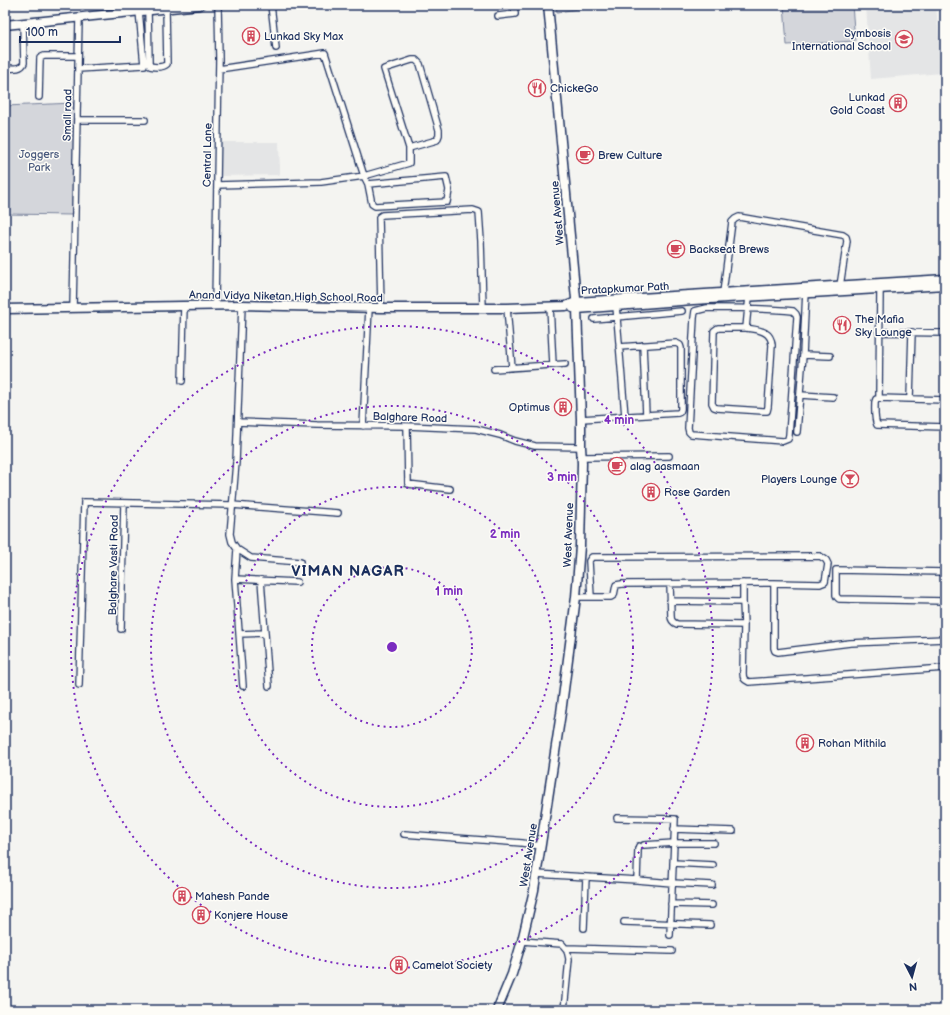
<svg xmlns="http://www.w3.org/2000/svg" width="950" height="1015" font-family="'Balsamiq Sans',sans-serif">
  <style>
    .built { fill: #e4e5e6 }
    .green { fill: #d4d6db; stroke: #78829c }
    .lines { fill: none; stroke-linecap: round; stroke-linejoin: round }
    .street-casing { stroke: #1b2f5e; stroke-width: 8 }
    .secondary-casing { stroke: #1b2f5e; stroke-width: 11 }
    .street { stroke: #fdfcf7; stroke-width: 5.5 }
    .secondary { stroke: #fdfcf7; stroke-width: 8 }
    .ring { fill: none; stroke: #7b2cbf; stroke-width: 2; stroke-dasharray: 2 4 }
    .labels { text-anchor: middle; stroke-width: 3; stroke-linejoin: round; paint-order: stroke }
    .poi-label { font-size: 11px; fill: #1b2f5e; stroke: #fdfcf7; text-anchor: start }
    .street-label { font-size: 11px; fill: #1b2f5e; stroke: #fdfcf7 }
    .park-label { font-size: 11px; fill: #49597d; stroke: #fdfcf7 }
    .district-label { font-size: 15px; font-weight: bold; letter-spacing: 1px; fill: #1b2f5e; stroke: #fdfcf7 }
    .centre { fill: #7b2cbf; stroke: #fdfcf7; stroke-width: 2 }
    .ring-label { font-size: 12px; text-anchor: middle; font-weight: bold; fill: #7b2cbf; stroke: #fdfcf7; stroke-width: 3; stroke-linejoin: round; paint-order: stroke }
  </style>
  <rect width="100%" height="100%" fill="#f4f4f1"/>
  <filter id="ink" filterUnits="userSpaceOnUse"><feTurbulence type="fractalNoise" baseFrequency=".025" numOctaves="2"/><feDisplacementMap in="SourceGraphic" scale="8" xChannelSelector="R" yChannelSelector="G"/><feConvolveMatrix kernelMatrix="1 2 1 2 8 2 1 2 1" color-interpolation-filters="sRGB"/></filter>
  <g filter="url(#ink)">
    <!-- built -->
    <path class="built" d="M866 5H936L942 73 871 79Z
      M219 142H279L280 175 219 176Z"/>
    <!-- green -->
    <path class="green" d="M556 5H607L557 12Z
      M784 5H852L855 41 787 45Z
      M74 103 73 215 5 214V106Z"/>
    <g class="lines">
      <defs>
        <path id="street" d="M118 5V14
          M271 5 276 48
          M148 10 149 63 150 66C155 67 163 68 167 64L166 9
          M498 16 515 14 514 5
          M5 68C12 68 21 70 24 63L23 24
          M78 69 144 65 139 11
          M219 69 325 53 364 176 368 184 372 204 375 206 447 202 449 190 446 177 368 184
          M39 97 40 58 44 56H78
          M77 120H145
          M217 185 321 182 364 176 409 163V148L384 69 412 60H416L420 64 439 130V135L437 140 409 148
          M880 289 879 398 876 399 875 402C875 409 874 418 877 425L945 427
          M723 293 732 222 735 219 739 217 843 235 846 237 847 241 840 286
          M215 305 219 59 218 5
          M242 305 236 462 230 534 232 542 237 549 251 558 300 562
          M550 306 553 365
          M616 306 625 416
          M73 308 79 18
          M381 308 379 217 382 215 473 210 479 212 481 241 483 308
          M507 308 512 368
          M707 308C736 308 765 308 793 311L796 314 797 317 789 435 788 439 783 441 691 434 689 432 688 428 694 318 695 311Z
          M594 319 682 311
          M746 328H718L714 331 712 403 714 407 717 408 763 411H767L768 407 772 345C771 330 758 330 746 328L749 297
          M879 332 945 333
          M643 345 646 415
          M803 355 830 356
          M494 369 565 364
          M182 381 184 306
          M800 395 833 397
          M879 398 945 400
          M910 398 912 332
          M581 419 678 413 680 412 681 409V348L680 345 676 343 619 347
          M238 422 317 425 407 426 476 429 500 435 515 441 535 446 581 447
          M363 426 369 308
          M407 426 408 484 450 489
          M797 432 803 355 806 291
          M581 457 669 456
          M237 549 235 579 297 582
          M945 572 836 570V595L837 597 839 599 945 601
          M235 579 243 686
          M261 580 269 686
          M774 583V648L775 651 778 652 850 643 945 639
          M670 584 671 616C671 620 672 622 677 624L744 625 743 673C743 678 744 680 749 682L945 668
          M576 597H611L614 595 616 585 622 584 774 583 820 584 825 582 828 564 826 560 820 556 592 557 591 558 589 561 591 597
          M670 601 743 602V583
          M743 602 744 625
          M121 629 124 503
          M239 634 265 633
          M79 685 84 502 232 505 338 513
          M617 818 675 819 670 935
          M674 829 733 831
          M404 834 522 843 541 846
          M644 845 674 843H714
          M673 863 713 865
          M536 874 637 880 672 883 712 885
          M637 880 638 849 639 846
          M671 904 712 905
          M624 922 710 925
          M584 928 586 877
          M522 941 562 944 567 950 569 959 564 1010
          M566 948 672 951"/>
        <path id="secondary" d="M5 25 200 5
          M573 308 577 309 693 300 945 285
          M5 309 242 305 381 308H507L566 306 576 302 945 279
          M497 1010 512 974 522 941 534 890 561 713 576 597 580 546 582 463 581 447V419L577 309 548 5"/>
      </defs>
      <!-- street casing -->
      <use href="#street" class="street-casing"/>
      <!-- secondary casing -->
      <use href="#secondary" class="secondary-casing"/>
      <!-- street -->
      <use href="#street" class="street"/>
      <!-- secondary -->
      <use href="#secondary" class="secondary"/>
    </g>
  </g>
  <!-- distance rings -->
  <g class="ring">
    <circle cx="392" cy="647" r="80"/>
    <circle cx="392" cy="647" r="160"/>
    <circle cx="392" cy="647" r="241"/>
    <circle cx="392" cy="647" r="321"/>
  </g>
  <!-- icons -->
  <defs>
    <symbol id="building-ring" viewBox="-11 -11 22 22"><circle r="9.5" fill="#fdfcf7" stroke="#d1495b" stroke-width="1.5"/><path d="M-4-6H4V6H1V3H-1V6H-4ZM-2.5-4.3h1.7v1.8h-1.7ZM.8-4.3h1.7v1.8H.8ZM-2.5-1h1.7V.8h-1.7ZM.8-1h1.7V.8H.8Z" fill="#d1495b"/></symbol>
    <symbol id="school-ring" viewBox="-11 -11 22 22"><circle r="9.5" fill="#fdfcf7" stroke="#d1495b" stroke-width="1.5"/><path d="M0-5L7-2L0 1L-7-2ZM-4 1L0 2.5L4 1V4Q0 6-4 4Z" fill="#d1495b"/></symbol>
    <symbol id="restaurant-ring" viewBox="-11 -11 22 22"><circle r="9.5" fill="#fdfcf7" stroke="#d1495b" stroke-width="1.5"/><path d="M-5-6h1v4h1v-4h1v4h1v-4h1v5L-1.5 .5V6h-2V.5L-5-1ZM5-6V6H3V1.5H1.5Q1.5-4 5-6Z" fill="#d1495b"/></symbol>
    <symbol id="cafe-ring" viewBox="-11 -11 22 22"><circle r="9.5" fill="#fdfcf7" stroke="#d1495b" stroke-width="1.5"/><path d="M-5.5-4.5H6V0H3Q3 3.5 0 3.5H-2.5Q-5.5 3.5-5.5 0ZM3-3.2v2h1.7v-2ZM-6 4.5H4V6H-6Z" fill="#d1495b"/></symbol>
    <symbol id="bar-ring" viewBox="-11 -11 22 22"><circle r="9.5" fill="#fdfcf7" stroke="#d1495b" stroke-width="1.5"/><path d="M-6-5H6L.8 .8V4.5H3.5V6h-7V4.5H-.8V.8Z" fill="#d1495b"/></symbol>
  </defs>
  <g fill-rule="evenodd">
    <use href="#building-ring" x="241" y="26" width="20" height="20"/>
    <use href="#school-ring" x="894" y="29" width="20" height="20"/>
    <use href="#restaurant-ring" x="527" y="78" width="20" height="20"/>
    <use href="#building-ring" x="888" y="93" width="20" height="20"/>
    <use href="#cafe-ring" x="575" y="145" width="20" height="20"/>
    <use href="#cafe-ring" x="666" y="239" width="20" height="20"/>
    <use href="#restaurant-ring" x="832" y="315" width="20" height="20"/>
    <use href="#building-ring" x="553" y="397" width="20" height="20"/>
    <use href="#cafe-ring" x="607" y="456" width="20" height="20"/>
    <use href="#bar-ring" x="840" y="469" width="20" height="20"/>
    <use href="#building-ring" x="641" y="482" width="20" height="20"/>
    <use href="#building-ring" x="795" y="733" width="20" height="20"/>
    <use href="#building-ring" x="172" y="886" width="20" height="20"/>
    <use href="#building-ring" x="191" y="905" width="20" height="20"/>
    <use href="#building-ring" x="389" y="955" width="20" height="20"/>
  </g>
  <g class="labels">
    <!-- poi labels -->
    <g class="poi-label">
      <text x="891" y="37" text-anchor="end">Symbosis<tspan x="891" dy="13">International School</tspan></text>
      <text x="264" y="40">Lunkad Sky Max</text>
      <text x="550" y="92">ChickeGo</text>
      <text x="885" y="101" text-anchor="end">Lunkad<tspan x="885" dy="13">Gold Coast</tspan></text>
      <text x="598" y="159">Brew Culture</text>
      <text x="689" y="253">Backseat Brews</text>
      <text x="855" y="323">The Mafia<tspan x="855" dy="13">Sky Lounge</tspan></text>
      <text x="550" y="411" text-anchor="end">Optimus</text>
      <text x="630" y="470">alag aasmaan</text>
      <text x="837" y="483" text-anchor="end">Players Lounge</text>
      <text x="664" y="496">Rose Garden</text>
      <text x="818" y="747">Rohan Mithila</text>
      <text x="195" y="900">Mahesh Pande</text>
      <text x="214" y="919">Konjere House</text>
      <text x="412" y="969">Camelot Society</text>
    </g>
    <!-- street labels -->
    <g class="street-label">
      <text transform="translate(67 115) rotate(-89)" y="4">Small road</text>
      <text transform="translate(207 155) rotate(-89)" y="4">Central Lane</text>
      <text transform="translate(557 213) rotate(-95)" y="4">West Avenue</text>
      <text transform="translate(625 288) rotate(-3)" y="4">Pratapkumar Path</text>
      <text transform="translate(286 296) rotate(1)" y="4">Anand Vidya Niketan High School Road</text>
      <text transform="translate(410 417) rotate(2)" y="4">Balghare Road</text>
      <text transform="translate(568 535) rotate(-88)" y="4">West Avenue</text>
      <text transform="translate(113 565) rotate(-89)" y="4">Balghare Vasti Road</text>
      <text transform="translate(528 855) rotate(-81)" y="4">West Avenue</text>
    </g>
    <!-- park labels -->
    <g class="park-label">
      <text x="39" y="158">Joggers<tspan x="39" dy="13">Park</tspan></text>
    </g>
    <!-- district labels -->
    <g class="district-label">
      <text x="348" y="576">VIMAN NAGAR</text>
    </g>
  </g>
  <circle cx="392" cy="647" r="6" class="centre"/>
  <g class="ring-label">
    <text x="619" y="424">4 min</text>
    <text x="562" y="481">3 min</text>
    <text x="505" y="538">2 min</text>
    <text x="449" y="595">1 min</text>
  </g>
  <!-- margin -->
  <rect width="950" height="1015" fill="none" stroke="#fdfcf7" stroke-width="20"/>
  <rect x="10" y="10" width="930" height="995" fill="none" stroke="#1b2f5e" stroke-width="1.5" filter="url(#ink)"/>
  <!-- north arrow -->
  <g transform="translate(912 977) rotate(174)" stroke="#fdfcf7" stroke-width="3" paint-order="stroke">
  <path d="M0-3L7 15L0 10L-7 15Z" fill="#1b2f5e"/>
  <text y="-6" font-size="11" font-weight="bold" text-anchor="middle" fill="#1b2f5e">N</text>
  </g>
  <!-- scale -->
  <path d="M20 36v6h100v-6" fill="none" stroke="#1b2f5e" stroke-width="2"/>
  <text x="26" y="36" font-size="12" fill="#1b2f5e" stroke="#fdfcf7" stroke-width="3" paint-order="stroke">100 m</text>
</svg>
